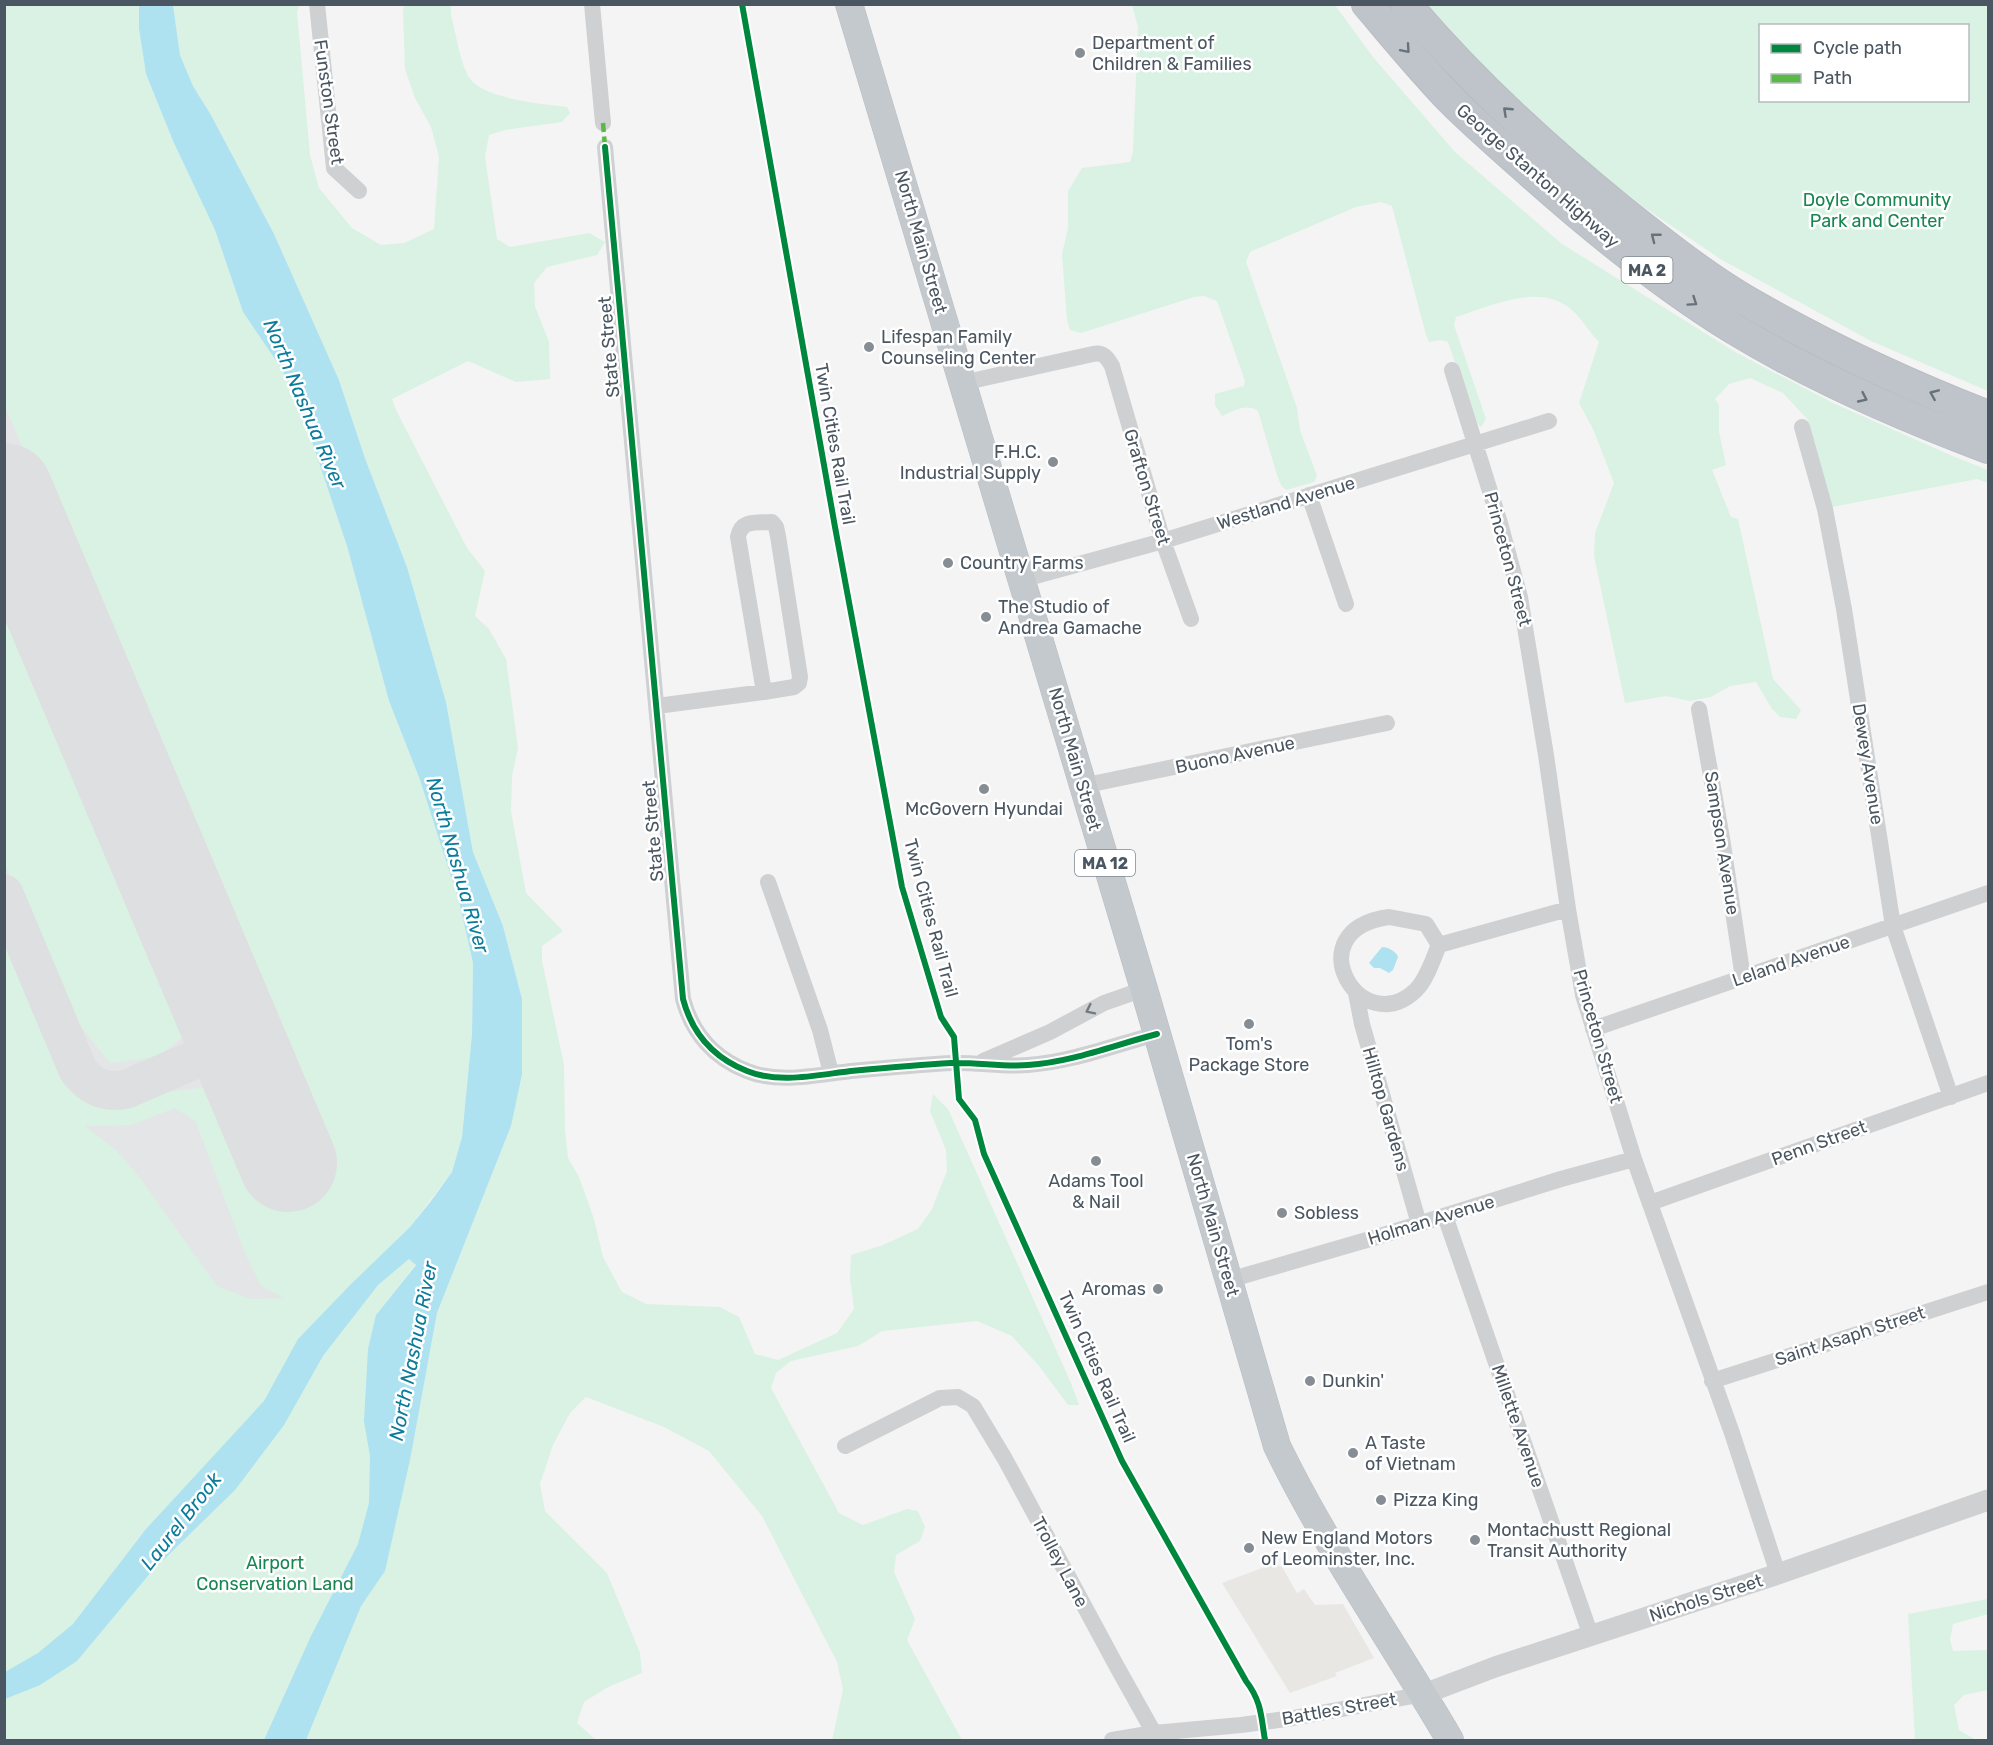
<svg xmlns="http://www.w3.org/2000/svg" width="1993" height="1745" font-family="Rubik,sans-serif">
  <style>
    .commercial { fill: #e8e7e3 }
    .airport { fill: #e4e5e7 }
    .green { fill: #d9f2e3; fill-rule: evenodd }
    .water { fill: #aee2f0 }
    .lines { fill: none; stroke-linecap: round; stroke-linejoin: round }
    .taxiway { stroke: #dedfe0; stroke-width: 39 }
    .runway { stroke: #dedfe0; stroke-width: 98 }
    .trunk-casing { stroke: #b9bec3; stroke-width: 28 }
    .motorway-casing { stroke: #b9bec3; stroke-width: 32 }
    .minor { stroke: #ced0d2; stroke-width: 16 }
    .tertiary { stroke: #ced0d2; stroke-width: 21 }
    .trunk { stroke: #c4c9cd; stroke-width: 27 }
    .motorway { stroke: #bec4c9; stroke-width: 30 }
    .quiet { stroke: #58b947; stroke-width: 4.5; stroke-dasharray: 9 4.5; stroke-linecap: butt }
    .cycleway-casing { stroke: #fff; stroke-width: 10 }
    .cycleway { stroke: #00873e; stroke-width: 6 }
    .oneway { stroke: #67727b }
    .oneway2 { stroke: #727b83 }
    .poi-dot { fill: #868d94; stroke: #fff; stroke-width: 2 }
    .labels { text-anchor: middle; stroke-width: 5; stroke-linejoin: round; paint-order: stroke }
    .shield { fill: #fff; stroke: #808990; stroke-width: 1.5 }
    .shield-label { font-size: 16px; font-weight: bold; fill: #4a5661 }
    .poi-label { font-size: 18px; fill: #4a5661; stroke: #fff; text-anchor: start }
    .street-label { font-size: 18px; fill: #4a5661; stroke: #fff }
    .park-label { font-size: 18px; fill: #17864f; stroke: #fff }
    .water-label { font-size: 20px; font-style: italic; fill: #0c7c9b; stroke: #fff }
  </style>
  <rect width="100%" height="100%" fill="#f4f4f4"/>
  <!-- commercial -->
  <path class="commercial" d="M1275 1563 1282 1567 1297 1593 1304 1589 1315 1605 1343 1604 1374 1658 1335 1673 1337 1676 1290 1693 1222 1583Z"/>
  <!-- airport -->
  <path class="airport" d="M5 5 380 848 281 1356 191 1291 5 1003Z"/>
  <!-- green -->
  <path class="green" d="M4 5H139V29L146 74 173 141 215 230 243 312 281 368 301 409 347 546 389 701 420 780 459 900 473 963 472 1034 462 1137 452 1172 410 1227 350 1285 298 1339 301 1394 323 1356 378 1284 409 1259 416 1264 376 1315 408 1468 437 1313 511 1126 522 999 503 926 473 852 446 702 407 567 366 461 339 380 274 234 211 115 193 86 180 55 173 5H300L297 12 310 155 319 188 352 228 381 245 404 243 434 229 439 157 431 127 415 98 405 69 403 8 406 5H451V15C456 34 459 56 467 74 478 99 543 104 567 107L570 113 562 122 505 130 489 135 485 157 497 239 510 247 589 233 605 242 597 255 547 267 534 283 535 306 549 342 550 379 516 382 468 361 392 399 396 410 467 548 485 571 475 616 489 629 506 659 518 748 512 776 511 811 526 893 563 931 542 946V961L564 1065 565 1130 568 1158 579 1177 594 1219 603 1257 622 1292 646 1304 720 1307 739 1317 755 1354 778 1360 837 1333 854 1309 850 1279 851 1255 883 1245 918 1229 932 1209 947 1171 946 1150 930 1111 933 1094 948 1109 1071 1383 1079 1405H1068L1039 1366 1012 1336 977 1321 882 1331 858 1346 791 1361 776 1373 771 1388 839 1513 863 1525 907 1509 918 1511 925 1527 920 1541 896 1555 894 1572 915 1619 907 1640 962 1740H832L843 1690 837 1662 762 1516 709 1451 664 1427 586 1397 570 1413 553 1445 540 1484 545 1511 607 1573 640 1653 642 1673 608 1687 584 1702 577 1723 596 1740H5V926L68 1078 83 1095 99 1101 116 1104 172 1091 220 1086 260 1178 320 1150 5 406ZM175 1108 196 1122 245 1253 261 1286 284 1298 250 1299 217 1286 140 1178 116 1150 85 1126 131 1125Z
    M1132 5H1335L1373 57 1455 152 1562 244 1737 353 1833 403 1955 457 1988 470V483L1977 479 1832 507 1808 420 1783 393 1750 378 1729 384 1715 399 1719 405V432L1726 465 1712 470 1731 517 1738 519 1773 679 1801 710 1796 719 1780 717 1772 709 1756 682 1730 686 1711 697 1690 701 1666 696 1625 703 1594 556 1595 533 1614 483 1593 429 1579 403 1599 342C1590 333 1584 322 1575 313 1542 280 1492 306 1456 317L1454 325 1486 419 1481 427 1474 420 1448 342 1440 340 1429 342 1426 335 1392 206 1381 202 1356 207 1250 252 1246 262 1297 408 1300 430 1317 476 1314 482 1286 490 1281 485 1277 475 1258 411C1246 403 1234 411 1222 416L1215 405V394L1244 386 1245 381 1217 301 1204 296 1194 297 1081 333 1070 330 1067 320 1062 254 1068 228V191L1082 168 1130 162 1133 152 1138 27Z
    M1427 5H1988V391L1871 341 1722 260 1642 206 1590 166 1520 104 1469 52ZM1760 26H1968V100H1760Z
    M5 577 195 1027 158 1057 110 1063 78 1023 26 914 5 864Z
    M1988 1599V1614L1953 1624 1950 1640 1953 1651 1988 1650V1690L1964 1695 1954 1705 1959 1730 1976 1740H1915L1908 1614Z"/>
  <!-- water -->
  <path class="water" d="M139 5H173L180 55 193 86 211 115 274 234 339 380 366 461 407 567 446 702 473 852 503 926 522 999V1074L511 1126 437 1313 410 1460 385 1571 361 1606 306 1740H264L311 1636 358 1544 369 1503 370 1456 364 1421 368 1349 376 1315 416 1265 409 1259 378 1285 323 1356 284 1425 235 1490 152 1571 77 1661 40 1685 5 1699V1672L38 1653 73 1624 146 1529 264 1401 298 1339 350 1285 410 1227 431 1201 452 1172 462 1137 472 1034 473 963 459 901 420 780 389 701 347 546 301 409 281 368 243 312 215 230 173 141 146 74 139 29Z
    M1382 947C1388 947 1397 952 1398 957L1393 970 1389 973 1380 968H1374L1369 963Z"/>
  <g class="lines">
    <!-- taxiway -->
    <path class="taxiway" d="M4 894 78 1070C91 1087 105 1094 127 1089L237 1041"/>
    <!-- runway -->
    <path class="runway" d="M4 492 288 1163"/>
    <defs>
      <path id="trunk" d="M849 4 1144 989 1277 1446C1327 1549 1393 1642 1450 1740"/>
      <path id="motorway" d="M1367 4C1395 37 1422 70 1451 100 1477 126 1505 150 1532 174 1595 230 1661 284 1734 329 1815 378 1900 415 1988 448
        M1406 4C1471 81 1544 148 1622 211 1661 242 1700 273 1743 299 1822 345 1903 383 1988 416"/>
    </defs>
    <!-- trunk casing -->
    <use href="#trunk" class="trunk-casing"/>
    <!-- motorway casing -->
    <use href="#motorway" class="motorway-casing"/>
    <!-- minor -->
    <path class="minor" d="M317 4 334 168 359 191
      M592 4 603 123
      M605 147 683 999C692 1033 714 1058 747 1071 779 1084 817 1075 851 1071 884 1068 917 1065 951 1063 976 1062 1003 1067 1028 1065 1072 1062 1114 1045 1157 1034
      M1452 370 1500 523 1520 597 1546 755 1568 909 1583 995 1634 1159 1732 1433 1778 1574
      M962 383 1093 354C1103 352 1107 357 1112 366L1163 541 1191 619
      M1802 427 1825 509 1844 609 1893 926 1951 1097
      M1309 495 1346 604
      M1021 580 1163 541 1549 421
      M657 706 764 692 738 537C741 519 757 523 772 522L776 527 778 536 800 677 799 683 794 687 764 692
      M1699 709 1722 838 1743 978
      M1082 786 1387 723
      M768 882 820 1030 831 1073
      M1389 917 1426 924 1439 945C1433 959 1427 979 1416 990 1361 1043 1294 930 1389 917Z
      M1439 945 1568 909
      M1356 993 1362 1024 1419 1224
      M1593 1029 1988 893
      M983 1061 1050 1032 1104 1003 1144 989
      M1650 1203 1988 1083
      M1445 1216 1591 1636
      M1229 1280 1377 1237 1561 1179 1634 1159
      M1712 1381 1988 1292
      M845 1446 940 1398 958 1397 973 1406 1005 1459 1116 1665 1154 1733
      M1112 1740 1154 1733 1241 1725 1293 1718 1424 1694"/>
    <!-- tertiary -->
    <path class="tertiary" d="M1424 1694 1495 1667 1778 1574 1988 1500"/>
    <!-- trunk -->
    <use href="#trunk" class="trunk"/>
    <!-- motorway -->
    <use href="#motorway" class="motorway"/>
    <!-- quiet -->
    <path class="quiet" d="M603 123 605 147"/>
    <defs>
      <path id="cycleway" d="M742 4 835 527 902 887 941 1017 954 1037 959 1099 975 1120 984 1154 1122 1461 1246 1681C1262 1702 1261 1717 1265 1740
        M605 147 683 999C692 1033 714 1058 747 1071 779 1084 817 1075 851 1071 884 1068 917 1065 951 1063 976 1062 1003 1067 1028 1065 1072 1062 1114 1045 1157 1034"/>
    </defs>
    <!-- cycleway casing -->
    <use href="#cycleway" class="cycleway-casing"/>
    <!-- cycleway -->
    <use href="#cycleway" class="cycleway"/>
  </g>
  <!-- one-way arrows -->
  <defs><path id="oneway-chevron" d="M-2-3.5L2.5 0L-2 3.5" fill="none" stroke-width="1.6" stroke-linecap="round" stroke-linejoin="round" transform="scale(1.5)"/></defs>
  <g class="oneway">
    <use href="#oneway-chevron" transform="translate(1406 49) rotate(49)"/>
    <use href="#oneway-chevron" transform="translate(1507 111) rotate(-137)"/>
    <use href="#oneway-chevron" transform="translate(1655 237) rotate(-142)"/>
    <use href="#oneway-chevron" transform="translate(1693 302) rotate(34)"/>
    <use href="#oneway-chevron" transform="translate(1934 394) rotate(-157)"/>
    <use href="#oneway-chevron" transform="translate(1863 398) rotate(25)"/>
  </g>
  <use class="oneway2" href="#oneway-chevron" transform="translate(1090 1010) rotate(154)"/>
  <!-- markers -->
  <g class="poi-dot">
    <circle cx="1080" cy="53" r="6"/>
    <circle cx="869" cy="347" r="6"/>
    <circle cx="1053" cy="462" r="6"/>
    <circle cx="948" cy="563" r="6"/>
    <circle cx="986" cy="617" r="6"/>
    <circle cx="984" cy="789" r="6"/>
    <circle cx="1249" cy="1024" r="6"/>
    <circle cx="1096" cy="1161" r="6"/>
    <circle cx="1282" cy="1213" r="6"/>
    <circle cx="1158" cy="1289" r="6"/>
    <circle cx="1310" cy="1381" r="6"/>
    <circle cx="1353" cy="1453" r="6"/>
    <circle cx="1381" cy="1500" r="6"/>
    <circle cx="1475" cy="1540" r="6"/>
    <circle cx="1249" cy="1548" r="6"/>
  </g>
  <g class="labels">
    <!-- shield labels -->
    <g class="shield">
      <rect x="1621.5" y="257" width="51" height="26" rx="4.5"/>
      <rect x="1075" y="850" width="60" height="26" rx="4.5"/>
    </g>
    <g class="shield-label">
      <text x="1647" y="276">MA 2</text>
      <text x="1105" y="869">MA 12</text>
    </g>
    <!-- poi labels -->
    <g class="poi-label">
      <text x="1092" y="49">Department of<tspan x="1092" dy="21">Children &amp; Families</tspan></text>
      <text x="881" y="343">Lifespan Family<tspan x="881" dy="21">Counseling Center</tspan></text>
      <text x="1041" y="458" text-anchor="end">F.H.C.<tspan x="1041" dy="21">Industrial Supply</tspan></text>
      <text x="960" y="569">Country Farms</text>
      <text x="998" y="613">The Studio of<tspan x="998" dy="21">Andrea Gamache</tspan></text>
      <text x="984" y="815" text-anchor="middle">McGovern Hyundai</text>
      <text x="1249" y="1050" text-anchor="middle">Tom's<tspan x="1249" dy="21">Package Store</tspan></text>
      <text x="1096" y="1187" text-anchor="middle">Adams Tool<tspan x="1096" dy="21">&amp; Nail</tspan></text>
      <text x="1294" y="1219">Sobless</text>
      <text x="1146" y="1295" text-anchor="end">Aromas</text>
      <text x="1322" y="1387">Dunkin'</text>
      <text x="1365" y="1449">A Taste<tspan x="1365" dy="21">of Vietnam</tspan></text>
      <text x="1393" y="1506">Pizza King</text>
      <text x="1487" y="1536">Montachustt Regional<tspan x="1487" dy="21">Transit Authority</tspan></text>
      <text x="1261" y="1544">New England Motors<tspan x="1261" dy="21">of Leominster, Inc.</tspan></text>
    </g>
    <!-- street labels -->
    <g class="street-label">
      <text transform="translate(329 102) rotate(82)" y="6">Funston Street</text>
      <text transform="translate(1538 176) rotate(41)" y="6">George Stanton Highway</text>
      <text transform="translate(921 242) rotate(74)" y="6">North Main Street</text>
      <text transform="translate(609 347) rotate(-95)" y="6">State Street</text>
      <text transform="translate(835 444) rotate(80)" y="6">Twin Cities Rail Trail</text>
      <text transform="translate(1147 487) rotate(73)" y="6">Grafton Street</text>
      <text transform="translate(1286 503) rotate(-17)" y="6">Westland Avenue</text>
      <text transform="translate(1508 559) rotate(75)" y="6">Princeton Street</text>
      <text transform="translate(1235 755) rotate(-12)" y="6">Buono Avenue</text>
      <text transform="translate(1075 759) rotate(74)" y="6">North Main Street</text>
      <text transform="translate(1868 764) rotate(81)" y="6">Dewey Avenue</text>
      <text transform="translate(653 831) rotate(-95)" y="6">State Street</text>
      <text transform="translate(1722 843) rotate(81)" y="6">Sampson Avenue</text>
      <text transform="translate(931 918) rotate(75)" y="6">Twin Cities Rail Trail</text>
      <text transform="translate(1791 961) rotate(-19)" y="6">Leland Avenue</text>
      <text transform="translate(1598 1036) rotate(74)" y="6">Princeton Street</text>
      <text transform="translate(1386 1109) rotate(74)" y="6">Hilltop Gardens</text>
      <text transform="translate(1819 1143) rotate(-20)" y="6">Penn Street</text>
      <text transform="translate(1431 1220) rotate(-17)" y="6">Holman Avenue</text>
      <text transform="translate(1213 1225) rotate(74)" y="6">North Main Street</text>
      <text transform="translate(1850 1336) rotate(-18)" y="6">Saint Asaph Street</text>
      <text transform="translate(1097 1367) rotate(66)" y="6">Twin Cities Rail Trail</text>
      <text transform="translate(1518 1426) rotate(71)" y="6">Millette Avenue</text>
      <text transform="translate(1060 1562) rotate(62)" y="6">Trolley Lane</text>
      <text transform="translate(1706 1598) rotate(-18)" y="6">Nichols Street</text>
      <text transform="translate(1339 1709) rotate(-10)" y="6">Battles Street</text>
    </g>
    <!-- park labels -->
    <g class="park-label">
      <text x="1877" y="206">Doyle Community<tspan x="1877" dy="21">Park and Center</tspan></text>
      <text x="275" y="1569">Airport<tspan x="275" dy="21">Conservation Land</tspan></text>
    </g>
    <!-- water labels -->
    <g class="water-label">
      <text transform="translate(305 404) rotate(67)" y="7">North Nashua River</text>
      <text transform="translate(458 865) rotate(74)" y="7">North Nashua River</text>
      <text transform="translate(413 1351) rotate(-79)" y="7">North Nashua River</text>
      <text transform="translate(181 1521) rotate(-52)" y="7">Laurel Brook</text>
    </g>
  </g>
  <!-- border -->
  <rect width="1993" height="1745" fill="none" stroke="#4a5661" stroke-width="12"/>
  <!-- legend -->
  <rect x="1759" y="24" width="210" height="78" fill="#ffffff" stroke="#b7bbc0" stroke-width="1.5"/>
  <rect x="1771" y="44" width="30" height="9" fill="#00873e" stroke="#b7bbc0" stroke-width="1.5"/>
  <text x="1813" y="54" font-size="18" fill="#4a5661">Cycle path</text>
  <rect x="1771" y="74" width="30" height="9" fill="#58b947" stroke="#b7bbc0" stroke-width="1.5"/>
  <text x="1813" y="84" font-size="18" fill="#4a5661">Path</text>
</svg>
